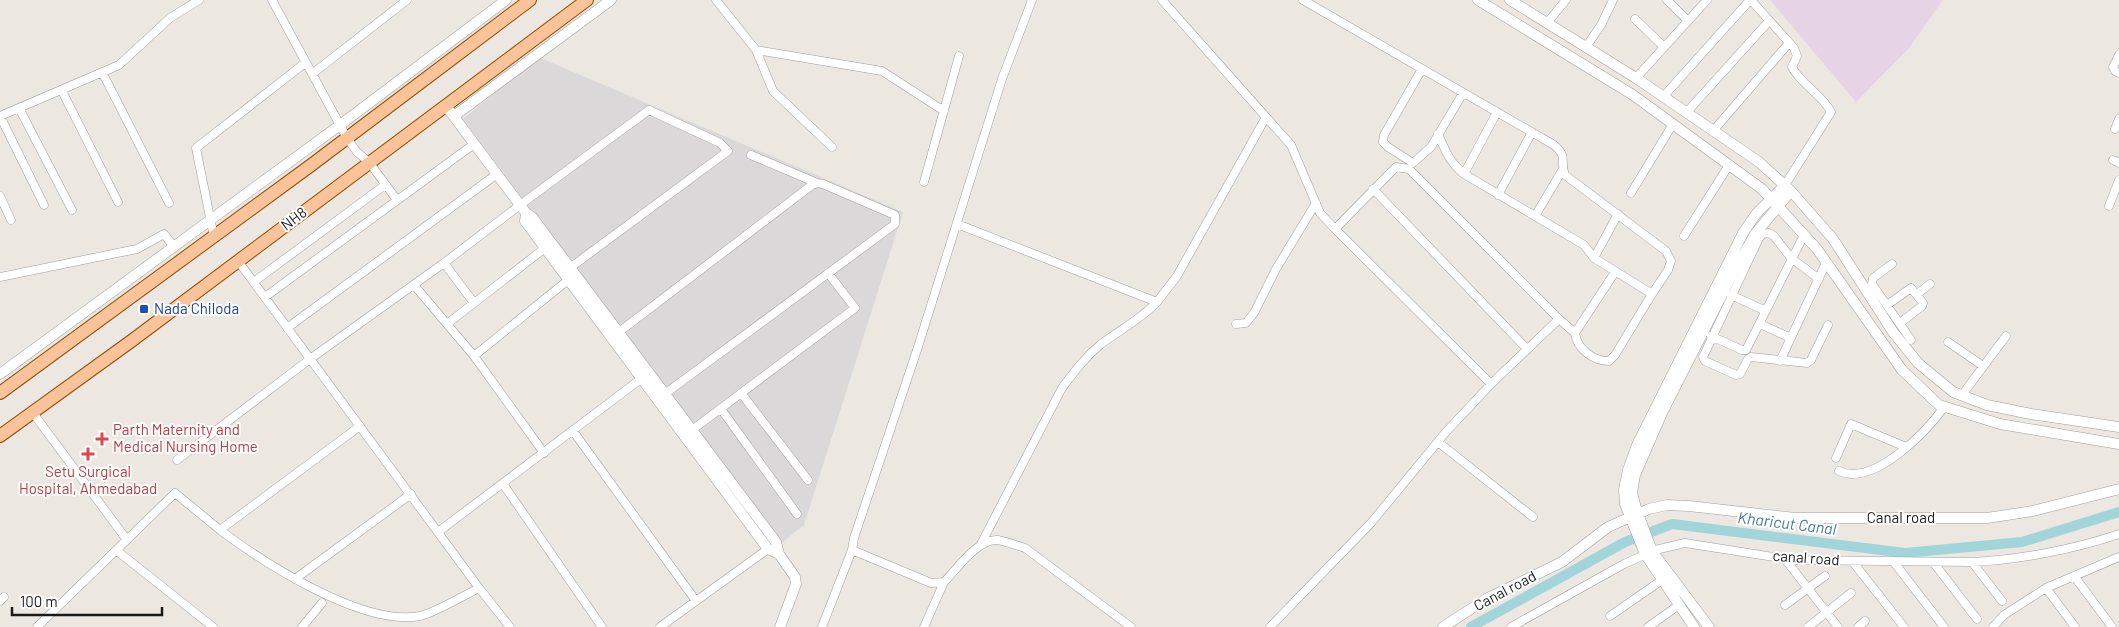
<svg xmlns="http://www.w3.org/2000/svg" width="2119" height="627" font-family="Barlow,sans-serif">
  <style>
    .residential { fill: #dad8d9 }
    .industrial { fill: #e6d3e5 }
    .lines { fill: none; stroke-linecap: round; stroke-linejoin: round }
    .canal { stroke: #a2d5da; stroke-width: 10 }
    .minor-casing { stroke: #9f9f9f; stroke-width: 9 }
    .tertiary-casing { stroke: #9f9f9f; stroke-width: 11 }
    .primary-casing { stroke: #904e03; stroke-width: 14 }
    .minor { stroke: #fff; stroke-width: 8 }
    .tertiary { stroke: #fff; stroke-width: 10 }
    .primary { stroke: #fac399; stroke-width: 12 }
    .transit-dot { fill: #1a4fb4; stroke: #fff; stroke-width: 2 }
    .health-dot { fill: #e0444e; stroke: #fff; stroke-width: 2 }
    .labels { text-anchor: middle; stroke-width: 4; stroke-linejoin: round; paint-order: stroke }
    .street-label { font-size: 15px; fill: #1b1b1b; stroke: #fff }
    .transit-label { font-size: 15px; fill: #164399; stroke: #fff; text-anchor: start }
    .health-label { font-size: 15px; fill: #be3a42; stroke: #fff; text-anchor: start }
    .water-label { font-size: 16px; font-style: italic; fill: #457b99; stroke: #fff }
  </style>
  <rect width="100%" height="100%" fill="#ede7e1"/>
  <!-- residential -->
  <path class="residential" d="M538 57 903 212 804 525 779 545 463 119Z"/>
  <!-- industrial -->
  <path class="industrial" d="M1770 0H1943L1909 48 1856 102Z"/>
  <g class="lines">
    <!-- canal -->
    <path class="canal" d="M1471 627 1625 542 1672 524 1905 553 2022 542 2119 512"/>
    <defs>
      <path id="minor" d="M272 0 347 138 357 152 369 162 397 200
        M716 0 756 50 882 71 944 111
        M1162 0 1291 145 1320 213 1335 229 1491 384 1559 319 1409 169 1396 167 1335 229
        M1303 0 1554 145C1569 158 1559 160 1565 175L1666 251 1671 261 1668 270 1652 294 1594 258 1584 245 1464 174 1497 112
        M1667 0 1688 21
        M1751 0 1794 48 1797 56 1792 67C1802 86 1821 93 1831 112L1785 185
        M1635 19 1664 47
        M1547 23 1566 0
        M1586 47 1601 25 1613 0
        M756 50 773 91 832 147
        M2119 55 2113 67 2115 71 2119 73
        M1422 69 1384 135 1383 142 1388 147 1413 163 1431 147 1463 93
        M102 72 169 203
        M312 74 407 0
        M1636 78 1707 0
        M62 91 118 202
        M1663 97 1750 0
        M19 108 72 210
        M1686 113 1769 21
        M0 116 119 65 170 18 199 0
        M0 116 44 205
        M2115 129 2119 119
        M1713 131 1789 43
        M1438 134C1445 150 1450 163 1464 174
        M751 155 817 183
        M2113 160 2119 163
        M924 182 959 56
        M1373 189 1527 349
        M1631 193 1673 124
        M1498 195 1532 132
        M0 196 11 220
        M2109 206 2119 180
        M1535 216 1563 169
        M957 224 1157 302 1177 276 1266 117
        M1684 236 1729 165
        M214 237 196 148 305 63
        M1594 258 1618 214
        M238 261 479 588 510 627
        M444 263 474 303
        M1892 264 1873 278 1872 284 1911 340
        M1615 272 1575 333C1577 349 1593 361 1609 361L1615 355 1652 294
        M0 277 137 249 164 234 174 247
        M1819 279 1791 258 1774 236 1769 233 1763 234 1759 238 1703 357 1705 361 1736 375 1740 374 1748 359 1751 357 1807 363 1811 360 1828 325
        M255 281 385 185
        M414 285 474 356
        M1917 294 1930 284
        M1731 295 1766 311
        M265 297 474 144
        M1887 305 1911 288 1923 303 1922 306 1900 323
        M1559 319 1575 333
        M447 324 545 248
        M1236 324 1246 323 1254 313 1276 269 1316 203
        M1760 324 1791 338
        M287 328 497 174
        M615 335 812 185 817 183 823 184 895 215V224L662 396
        M1711 336 1742 350H1746L1804 235
        M1948 342 1983 366
        M1780 361 1826 263
        M741 393 808 480
        M1962 395 2006 336
        M721 409 797 514
        M33 413 127 540
        M692 430 855 308 828 273
        M573 431 696 601
        M1438 442 1533 517
        M544 453 474 356 572 277
        M1836 458 1851 424 1906 447
        M177 460 310 359 444 263 520 205 649 110 720 143 728 151 567 270
        M1839 471C1874 487 1926 432 1945 406
        M503 484 602 627
        M220 530C264 563 363 627 420 616 434 613 465 595 479 588
        M438 532 646 375
        M981 544 1062 388C1074 372 1085 357 1101 344 1120 330 1141 319 1157 302
        M116 550 213 627
        M852 550 931 583 944 582C957 569 978 538 998 540 1007 542 1016 545 1025 548L1131 627
        M1785 559 1838 627
        M1852 561 1904 627
        M1893 561 1944 627
        M1933 562 1977 619
        M1972 562 2002 601
        M2074 576 2112 627
        M295 579 411 494
        M2046 588 2075 627
        M0 601 4 597
        M1785 605 1825 576
        M1610 616 1662 580
        M37 627 175 493 220 530 360 426
        M302 627 322 603
        M660 627 768 549
        M822 627 852 550 854 538 917 350 1002 79 1032 0
        M924 627 944 582
        M1270 627 1371 523 1445 433 1491 384
        M1511 627 1624 564 1655 550 1685 543 1793 560 1972 562C2019 560 2075 549 2119 534
        M1648 627 1679 605
        M1808 627 1851 593
        M1858 627 1865 621
        M1993 627 2004 615 2046 588 2119 557"/>
      <path id="tertiary" d="M1478 0 1633 95 1762 189 1817 249 1902 370 1939 405 2000 424 2119 444
        M1510 0 1636 78 1759 162 1791 191 1833 239 1893 332 1918 363 1953 392 1987 405 2031 414 2119 427
        M446 106 526 213 532 217 776 542 779 554 795 577 796 584 780 627
        M454 116 611 0
        M526 213 525 221 768 549 779 554
        M0 374 340 125 506 0
        M1443 627 1486 599 1562 562 1608 527 1649 509 1667 505 1689 506 1795 518H1987L2033 511 2119 489
        M1694 627 1645 554 1625 504 1624 490 1628 470 1637 445 1743 233 1756 214 1785 185
        M1709 627 1652 551 1636 508 1632 493 1635 475 1662 413 1732 275 1755 234 1791 191"/>
      <path id="primary" d="M0 393 310 166 530 0
        M0 436 130 342 587 0"/>
    </defs>
    <!-- minor casing -->
    <use href="#minor" class="minor-casing"/>
    <!-- tertiary casing -->
    <use href="#tertiary" class="tertiary-casing"/>
    <!-- primary casing -->
    <use href="#primary" class="primary-casing"/>
    <!-- minor -->
    <use href="#minor" class="minor"/>
    <!-- tertiary -->
    <use href="#tertiary" class="tertiary"/>
    <!-- primary -->
    <use href="#primary" class="primary"/>
  </g>
  <!-- markers -->
  <rect class="transit-dot" x="139" y="304" width="10" height="10" rx="2.5"/>
  <g class="health-dot">
    <path d="M99.5 431.5h5v5h5v5h-5v5h-5v-5h-5v-5h5z"/>
    <path d="M85.5 446.5h5v5h5v5h-5v5h-5v-5h-5v-5h5z"/>
  </g>
  <g class="labels">
    <!-- street labels -->
    <g class="street-label">
      <text transform="translate(294 219) rotate(-37)" y="5">NH8</text>
      <text x="1901" y="523">Canal road</text>
      <text transform="translate(1806 558) rotate(4)" y="5">canal road</text>
      <text transform="translate(1505 591) rotate(-28)" y="5">Canal road</text>
    </g>
    <!-- transit labels -->
    <g class="transit-label">
      <text x="154" y="314">Nada Chiloda</text>
    </g>
    <!-- health labels -->
    <g class="health-label">
      <text x="113" y="435">Parth Maternity and<tspan x="113" dy="17">Medical Nursing Home</tspan></text>
      <text x="88" y="477" text-anchor="middle">Setu Surgical<tspan x="88" dy="17">Hospital, Ahmedabad</tspan></text>
    </g>
    <!-- water labels -->
    <g class="water-label">
      <text transform="translate(1787 523) rotate(7)" y="6">Kharicut Canal</text>
    </g>
  </g>
  <!-- scale -->
  <path d="M12 607v8h150v-8" fill="none" stroke="#1b1b1b" stroke-width="2.5"/>
  <text x="20" y="607" font-size="15" fill="#1b1b1b" stroke="#ffffff" stroke-width="4" paint-order="stroke">100 m</text>
</svg>
